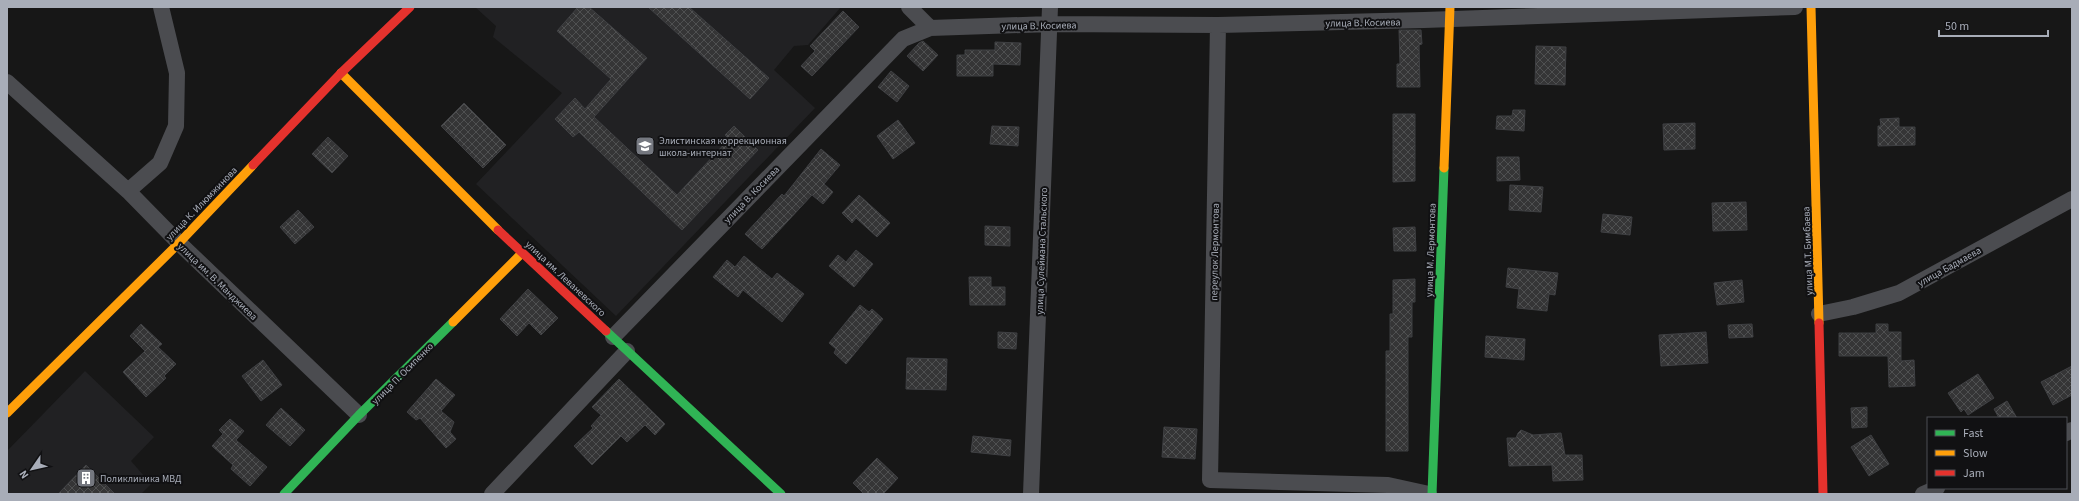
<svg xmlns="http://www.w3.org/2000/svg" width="2079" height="501" font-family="'Source Sans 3',sans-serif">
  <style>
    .built { fill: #212123 }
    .building { fill: url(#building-cross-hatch); stroke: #3f4043 }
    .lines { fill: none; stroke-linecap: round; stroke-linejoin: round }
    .street { stroke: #4b4c50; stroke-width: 16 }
    .fast { stroke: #30b455; stroke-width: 9 }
    .slow { stroke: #ff9f0a; stroke-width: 9 }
    .jam { stroke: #e5322d; stroke-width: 9 }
    .labels { text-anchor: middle; stroke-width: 4; stroke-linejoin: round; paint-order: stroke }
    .street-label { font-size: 10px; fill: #a8adb8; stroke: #111113 }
    .poi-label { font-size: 10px; fill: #a8adb8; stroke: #111113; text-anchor: start }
  </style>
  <defs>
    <pattern id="building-cross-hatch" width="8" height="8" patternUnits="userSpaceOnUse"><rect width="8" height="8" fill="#353536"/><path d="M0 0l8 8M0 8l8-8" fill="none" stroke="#4f5051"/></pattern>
  </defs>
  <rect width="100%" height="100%" fill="#171717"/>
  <!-- built -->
  <path class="built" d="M475 7H841L808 45 794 46 774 70 815 108 616 316 476 184 562 93 493 37 496 26Z
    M85 371 154 437 131 461 151 484 141 494H7V451Z"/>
  <!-- building -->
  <path class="building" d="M578 7H589L647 58 594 117 677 195 729 139 725 135 734 126 758 150 682 230 579 132 573 137 555 119 575 98 585 109 611 79 557 31Z
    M648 7H689L769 78 750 99Z
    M843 11 859 27 812 76 801 66 815 51 810 46Z
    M1399 30H1421L1422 44 1419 45 1420 87H1397V64H1400Z
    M923 41 938 55 923 71 907 56 919 43Z
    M995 42 1021 43 1020 65 993 64V76H957V55H965V50H995Z
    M1536 46 1566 47 1565 85 1535 84Z
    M891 71 909 86 897 102 878 87Z
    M464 103 506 145 483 168 441 126Z
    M1513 110H1525L1524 131 1496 129 1497 116H1512Z
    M1393 114H1415V181L1393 182Z
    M1899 118V127H1915V145L1878 146V126H1881L1880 119Z
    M898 120 915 143 893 159 877 136Z
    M1695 123V149L1664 150 1663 124Z
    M992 126 1019 127 1018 146 990 144Z
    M328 137 348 156 332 173 312 154Z
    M821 149 840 165 824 184 833 192 823 204 812 195 762 249 745 234 782 194 784 196Z
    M1497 157H1519L1520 180 1497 181Z
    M1510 185 1543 187 1541 212 1509 210Z
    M859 195 890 223 877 237 856 218 852 223 842 213Z
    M1746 202 1747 230 1713 231 1712 203Z
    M298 210 314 227 295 244 280 227Z
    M1603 214 1632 217 1630 235 1601 232Z
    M985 226 1010 227V246L985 245Z
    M1415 227 1416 251H1394L1393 228Z
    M856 250 873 264 854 287 829 266 838 255 846 262Z
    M744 256 772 279 777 273 804 294 782 322 743 290 738 297 713 277 727 260 735 267Z
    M1508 268 1558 273 1555 295 1549 294 1547 311 1517 308 1519 289 1506 287Z
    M969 277H991V287H1005V305H970Z
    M1415 279V302H1412V337H1408V451H1386V351H1390V314H1393V280Z
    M1742 280 1744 302 1717 305 1714 283Z
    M528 289 558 318 541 335 529 323 517 336 500 319Z
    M860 305 869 312 872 309 883 319 846 364 834 353 836 349 829 343Z
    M141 324 162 344 158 347 176 364 164 376 166 378 146 397 123 372 145 351 130 336Z
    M1752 324 1753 337 1729 338 1728 325Z
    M1876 324H1888V332H1901V361L1914 360 1915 386 1889 387 1888 356H1839V333H1876Z
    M998 332 1017 333 1016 349 998 348Z
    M1706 332 1708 363 1661 366 1659 335Z
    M1486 336 1525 339 1524 360 1485 357Z
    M907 358 947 359 946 390 906 389Z
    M263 360 282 385 261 401 242 376Z
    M2072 366V395L2053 405 2041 382Z
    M1978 374 1994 398 1968 415 1964 409 1961 412 1948 393Z
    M436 379 455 395 441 411 454 422 450 432 456 439 446 448 420 418 416 420 407 412Z
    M619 379 665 424 655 435 645 425 627 442 621 436 592 465 574 446 593 428 591 426 601 415 592 407Z
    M2007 401 2017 418H1999L1994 409Z
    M1867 407V427L1852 428 1851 408Z
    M281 408 305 430 290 446 266 425Z
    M230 419 244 431 236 440 267 467 250 486 231 469 233 465 212 446 223 434 219 430Z
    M1164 427 1197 429 1195 459 1162 457Z
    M1521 430 1533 435 1561 433 1565 455H1582L1583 480 1553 481 1552 465 1509 466 1507 438H1516L1518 433Z
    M1871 435 1889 464 1869 476 1851 447Z
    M973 436 1011 440 1010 456 971 452Z
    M877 458 898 478 883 494H864L853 483Z
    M86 465 115 494H58Z"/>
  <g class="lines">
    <!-- street -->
    <path class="street" d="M909 7 930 28
      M1218 25 1210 480 1388 485 1429 494
      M7 82 128 191 179 243 359 415
      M128 191 160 163 176 126 177 73 161 7
      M1819 314 1853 307 1899 293 2072 199
      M613 337 903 39 930 28 1050 24 1218 25 1424 20 1795 7
      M2066 433 2072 430
      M492 494 627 351
      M1031 494 1050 7
      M1923 494 1937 488"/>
    <!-- fast -->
    <path class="fast" d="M606 331 781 494
      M284 494 359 415 453 322
      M1432 494 1444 168"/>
    <!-- slow -->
    <path class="slow" d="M1811 7 1819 323
      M341 73 498 230
      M1444 168 1450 7
      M453 322 522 253
      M7 413 179 243 253 165"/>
    <!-- jam -->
    <path class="jam" d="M253 165 341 73 410 7
      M498 230 606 331
      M1819 323 1823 494"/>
  </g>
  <!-- icons -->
  <defs>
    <symbol id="school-square" viewBox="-11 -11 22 22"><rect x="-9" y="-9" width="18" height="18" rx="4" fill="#757880" stroke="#111113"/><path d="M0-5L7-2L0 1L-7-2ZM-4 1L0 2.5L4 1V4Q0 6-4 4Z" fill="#fff"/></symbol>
    <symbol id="building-square" viewBox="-11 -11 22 22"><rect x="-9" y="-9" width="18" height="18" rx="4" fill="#757880" stroke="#111113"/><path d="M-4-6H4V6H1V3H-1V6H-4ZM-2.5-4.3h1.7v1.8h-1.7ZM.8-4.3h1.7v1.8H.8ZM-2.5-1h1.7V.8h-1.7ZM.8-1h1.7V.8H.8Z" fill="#fff"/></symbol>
  </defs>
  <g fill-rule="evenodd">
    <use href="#school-square" x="634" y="135" width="22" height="22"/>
    <use href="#building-square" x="75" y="467" width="22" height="22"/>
  </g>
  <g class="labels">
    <!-- street labels -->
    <g class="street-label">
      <text transform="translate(1363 22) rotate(-1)" y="4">улица В. Косиева</text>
      <text transform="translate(1039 25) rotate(-1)" y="4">улица В. Косиева</text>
      <text transform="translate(751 194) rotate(-46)" y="4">улица В. Косиева</text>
      <text transform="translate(201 203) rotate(-46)" y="4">улица К. Илюмжинова</text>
      <text transform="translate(1430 250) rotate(-88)" y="4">улица М. Лермонтова</text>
      <text transform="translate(1041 251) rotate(-88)" y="4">улица Сулеймана Стальского</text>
      <text transform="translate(1807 251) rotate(-92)" y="4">улица М.Т. Бимбаева</text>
      <text transform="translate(1214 252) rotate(-89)" y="4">переулок Лермонтова</text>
      <text transform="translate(1949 266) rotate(-29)" y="4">улица Бадмаева</text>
      <text transform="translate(566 278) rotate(43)" y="4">улица им. Леваневского</text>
      <text transform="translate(218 281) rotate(44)" y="4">улица им. В. Манджиева</text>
      <text transform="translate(402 373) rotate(-45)" y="4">улица П. Осипенко</text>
    </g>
    <!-- poi labels -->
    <g class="poi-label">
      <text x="659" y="144">Элистинская коррекционная<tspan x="659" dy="12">школа-интернат</tspan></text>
      <text x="100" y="482">Поликлиника МВД</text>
    </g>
  </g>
  <!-- border -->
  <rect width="2079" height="501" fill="none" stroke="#a8adb8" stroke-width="16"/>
  <!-- legend -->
  <rect x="1927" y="417" width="140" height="72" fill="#111113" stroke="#4d4f55"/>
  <rect x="1935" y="430" width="20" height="6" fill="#30b455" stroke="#4d4f55"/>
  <text x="1963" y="437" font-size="12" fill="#a8adb8">Fast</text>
  <rect x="1935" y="450" width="20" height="6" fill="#ff9f0a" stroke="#4d4f55"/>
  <text x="1963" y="457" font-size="12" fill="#a8adb8">Slow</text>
  <rect x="1935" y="470" width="20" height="6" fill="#e5322d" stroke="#4d4f55"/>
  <text x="1963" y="477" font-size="12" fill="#a8adb8">Jam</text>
  <!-- north arrow -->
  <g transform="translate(32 469) rotate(236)" stroke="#111113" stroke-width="3" paint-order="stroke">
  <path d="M0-3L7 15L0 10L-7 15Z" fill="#a8adb8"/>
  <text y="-6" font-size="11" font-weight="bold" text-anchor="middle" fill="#a8adb8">N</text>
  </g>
  <!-- scale -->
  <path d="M1939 30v6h109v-6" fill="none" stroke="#a8adb8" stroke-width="2"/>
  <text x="1945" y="30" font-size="12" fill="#a8adb8" stroke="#111113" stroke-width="3" paint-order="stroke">50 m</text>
</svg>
